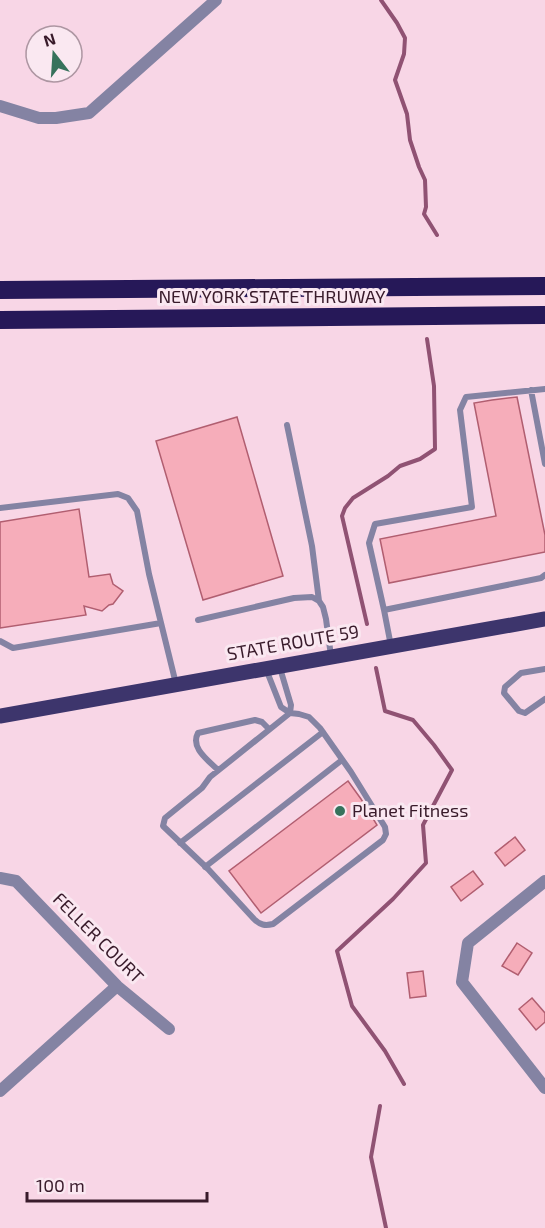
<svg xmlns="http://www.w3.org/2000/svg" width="545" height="1228" font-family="'Exo 2',sans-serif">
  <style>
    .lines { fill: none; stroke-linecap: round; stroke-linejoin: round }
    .stream { stroke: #905273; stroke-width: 4 }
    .building { fill: #f6adba; stroke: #b15e70; stroke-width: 1.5 }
    .service { stroke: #8483a3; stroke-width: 6 }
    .minor { stroke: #8483a3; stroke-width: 12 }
    .primary { stroke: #3d356c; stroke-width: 15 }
    .motorway { stroke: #261858; stroke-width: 18 }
    .poi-dot { fill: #36725c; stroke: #fae8f1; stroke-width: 2 }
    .labels { text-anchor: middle; stroke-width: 6; stroke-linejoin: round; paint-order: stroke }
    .street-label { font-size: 18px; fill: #391b2b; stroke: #fae8f1 }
    .poi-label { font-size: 18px; fill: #391b2b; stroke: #fae8f1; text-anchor: start }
  </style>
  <rect width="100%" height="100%" fill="#f8d6e6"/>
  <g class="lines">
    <!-- stream -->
    <path class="stream" d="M381 0 397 23 405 38 404 54 395 80 407 114 410 140 419 167 425 180 426 207 424 214 437 235
      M367 624 342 516 345 508 353 498 388 476 400 466 420 459 435 449 434 386 427 339
      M376 668 385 711 413 720 434 745 452 770 423 825 426 863 393 899 337 951 352 1006 385 1051 404 1084
      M380 1106 371 1157 386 1228"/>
  </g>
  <!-- building -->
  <path class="building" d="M517 397 545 535V552L389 583 380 539 496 516 474 403 492 400Z
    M237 417 283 576 203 600 156 441Z
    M79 509 89 577 110 574 113 584 123 591 113 604 109 605 102 611 84 606 86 615 0 628V522Z
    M348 781 361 799 377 825 261 913 229 871Z
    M515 837 525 850 505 866 495 853Z
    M473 871 483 884 461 901 451 887Z
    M517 943 532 953 518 975 502 966Z
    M423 971 426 996 410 998 407 973Z
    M532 998 545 1013V1022L536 1030 519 1009Z"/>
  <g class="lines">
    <!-- service -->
    <path class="service" d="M531 390 545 464
      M287 425 312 546 319 601
      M0 508 118 494 128 498 137 511 149 574 176 684
      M384 610 369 543 375 524 472 507 460 410 466 397 545 389
      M198 620 294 598 312 597 319 601 323 607 326 619 331 656
      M0 641 13 648 161 623
      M391 646 384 610 541 578 545 575
      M266 669 281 707 290 713 291 705 280 668
      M545 669 521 673 505 687 504 693 519 711 525 713 545 699
      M290 713 299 714 309 717 320 728 351 772 385 827 386 834 383 840 273 924C265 926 260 925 254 919L208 869 163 826 165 818 202 788 210 777Z
      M218 770C208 760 190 748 198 733L255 720 262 722 269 729
      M180 843 323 732
      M205 867 342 760"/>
    <!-- minor -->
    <path class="minor" d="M0 106 39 118H56L89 113 216 0
      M0 878 16 881 117 986 169 1029
      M545 881 468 943 462 982 545 1088
      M0 1091 117 986"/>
    <!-- primary -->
    <path class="primary" d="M0 716 545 619"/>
    <!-- motorway -->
    <path class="motorway" d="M0 290 545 286
      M0 320 545 315"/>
  </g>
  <!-- markers -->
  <circle class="poi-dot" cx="340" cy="811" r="6"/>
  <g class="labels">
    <!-- street labels -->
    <g class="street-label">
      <text x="272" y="303">NEW YORK STATE THRUWAY</text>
      <text transform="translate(293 643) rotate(-10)" y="6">STATE ROUTE 59</text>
      <text transform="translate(98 938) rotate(45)" y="6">FELLER COURT</text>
    </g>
    <!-- poi labels -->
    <g class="poi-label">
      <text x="352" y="817">Planet Fitness</text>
    </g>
  </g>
  <!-- north arrow -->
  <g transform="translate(54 54) rotate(343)"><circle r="28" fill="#fae8f1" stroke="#ad96a2" stroke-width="1.5"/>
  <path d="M0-4.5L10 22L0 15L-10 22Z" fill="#36725c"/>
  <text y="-9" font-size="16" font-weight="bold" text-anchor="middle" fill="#391b2b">N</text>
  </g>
  <!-- scale -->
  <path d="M27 1192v9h180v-9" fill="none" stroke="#391b2b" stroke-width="3"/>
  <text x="36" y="1192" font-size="18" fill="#391b2b" stroke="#fae8f1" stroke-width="4.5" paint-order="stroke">100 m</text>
</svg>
